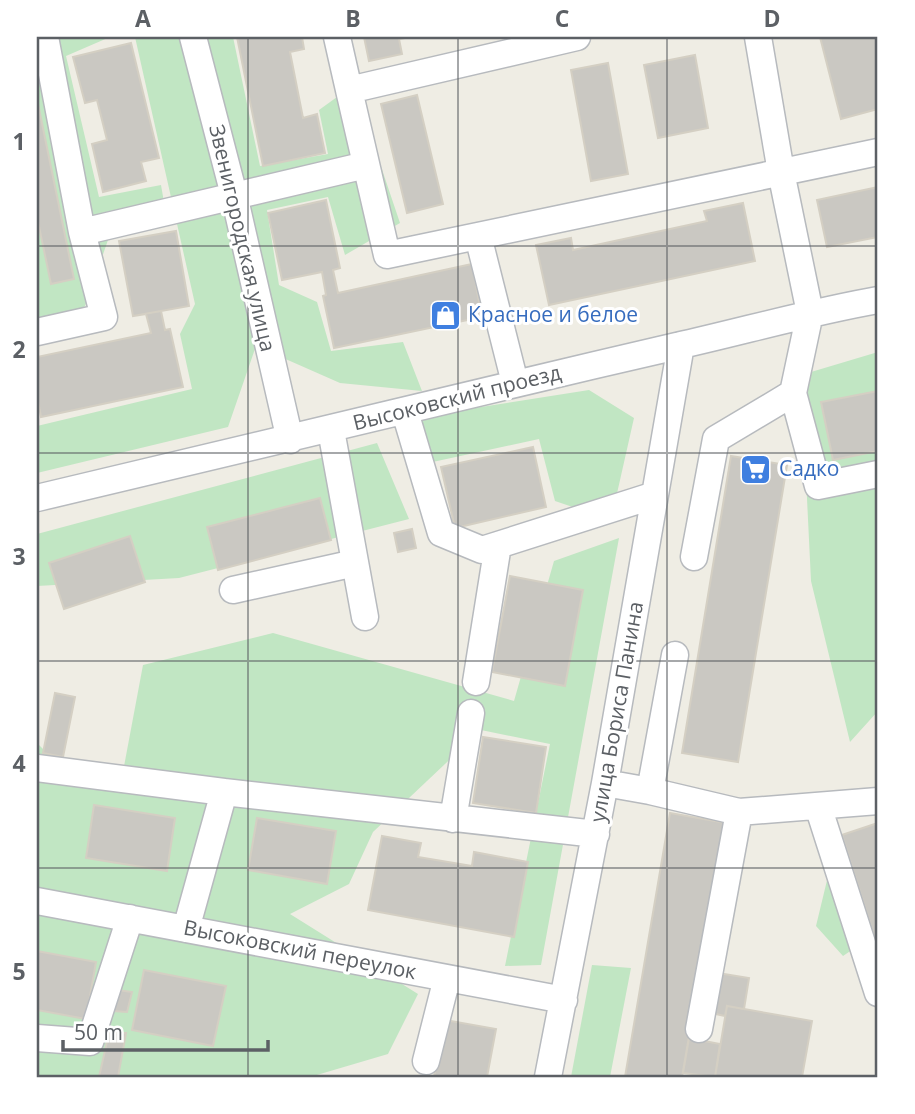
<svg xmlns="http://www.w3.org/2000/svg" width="915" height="1114" font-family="'Open Sans',sans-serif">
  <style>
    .green { fill: #c1e6c3 }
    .building { fill: #cac8c2; stroke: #d4cfc3; stroke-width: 2 }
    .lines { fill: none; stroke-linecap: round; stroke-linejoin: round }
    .minor-casing { stroke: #b7babe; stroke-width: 29 }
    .minor { stroke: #fff; stroke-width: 26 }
    .grid { fill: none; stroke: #5c6065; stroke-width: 2; stroke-opacity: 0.55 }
    .labels { text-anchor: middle; stroke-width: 6; stroke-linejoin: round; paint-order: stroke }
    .street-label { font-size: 21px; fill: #5c6065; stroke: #fff }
    .shop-label { font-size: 21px; fill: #366cbe; stroke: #fff; text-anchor: start }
    .neatline { fill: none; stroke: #5c6065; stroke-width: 2.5 }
    .grid-label { font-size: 23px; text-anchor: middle; font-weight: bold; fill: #5c6065 }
  </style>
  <rect width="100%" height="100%" fill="#efede4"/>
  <!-- green -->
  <path class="green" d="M37 37H110L66 56 99 197 161 185 168 225 108 240 85 306 37 341Z
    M135 37H233L260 166 328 154 319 110 337 97 365 119 400 223 345 255 328 197 267 210 279 285 317 302 331 351 403 342 422 391 340 383 256 346 228 427 37 473V426L192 389 180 334 195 304Z
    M878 352V711L850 742 811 581 801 375Z
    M589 390 634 418 611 520 555 501 539 439 428 463 417 417Z
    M377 443 409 519 179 578 37 586V534Z
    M619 538 541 965 505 966 550 744 481 730 373 832 349 884 290 914 418 994 388 1054 310 1077H37V743L66 772 122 777 143 665 273 633 514 701 554 561Z
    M836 843 868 939 843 956 816 926Z
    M592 965 631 968 610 1077H571Z"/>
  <!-- building -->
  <path class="building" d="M237 37H302L304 49 290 52 303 118 317 114 325 153 263 166Z
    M364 37H411L399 39 402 54 369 61Z
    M820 37H878V109L841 119Z
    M131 43 159 158 141 162 146 181 103 192 92 144 107 140 97 100 85 103 73 57Z
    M695 55 708 128 658 138 644 65Z
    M608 63 628 174 591 181 571 70Z
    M417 95 443 204 407 213 381 104Z
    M37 99 74 279 51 284 37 217Z
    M878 187V237L827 247 817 200Z
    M326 200 340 268 333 270 338 293 472 264 482 317 334 348 323 296 326 295 322 272 282 280 268 213Z
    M743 203 755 261 549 305 536 245 571 238 573 250 707 221 704 211Z
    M176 231 189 306 161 311 165 330 170 329 183 387 41 417 37 396V357L151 333 146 314 133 316 119 241Z
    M176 231 189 306 133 316 119 241Z
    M878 391V451L833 460 821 402Z
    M533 447 546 507 455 528 441 467Z
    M731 456 787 465 738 762 682 753Z
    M320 498 331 540 218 570 207 527Z
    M412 529 416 548 398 552 394 533Z
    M130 536 145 582 64 609 49 563Z
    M510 576 583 590 565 686 492 672Z
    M55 693 75 697 63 757 43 753Z
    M483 737 546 747 536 813 473 803Z
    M94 805 175 818 167 871 86 858Z
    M670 813 726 823 682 1077H625Z
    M257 818 336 831 327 884 248 870Z
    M878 823V948L842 835Z
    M382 836 421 843 418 857 472 866 474 852 528 862 514 937 368 910Z
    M37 951 96 962 86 1019 37 1010Z
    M144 970 226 986 213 1046 132 1030Z
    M718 973 749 978 744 1009 727 1006 725 1016 711 1013Z
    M118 990 132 992 127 1012 113 1011Z
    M727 1006 812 1021 802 1077H715Z
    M445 1020 496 1029 487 1077H434Z
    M109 1033H126L118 1077H99Z
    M689 1038 720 1044 715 1077 683 1073Z"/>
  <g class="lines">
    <defs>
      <path id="minor" d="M193 37 234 195 290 440
        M337 37 349 90 577 37
        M349 90 387 255 878 152
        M82 232 366 165
        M478 236 515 383
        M37 332 104 317 82 232 45 37
        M793 393 818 486 878 474
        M405 412 441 533 482 550 655 495
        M331 430 365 617
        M37 498C250 449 463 395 677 346 744 331 810 312 878 300
        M694 557 716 439 793 393 810 313 781 172 758 37
        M233 590 355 563
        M476 682 498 545
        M37 768 224 792
        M605 783 650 791 739 812 699 1029
        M650 791 675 655
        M818 806 878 993
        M739 812 878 801
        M453 819 471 713
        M37 901 564 1000
        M186 929 224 792 596 834
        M37 1038 90 1042 130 918
        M426 1061 447 978
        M548 1077 605 783 681 345"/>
    </defs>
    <!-- minor casing -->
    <use href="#minor" class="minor-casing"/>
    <!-- minor -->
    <use href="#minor" class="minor"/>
  </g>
  <!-- grid -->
  <path class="grid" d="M248 37V1077M458 37V1077M667 37V1077M37 246H878M37 453H878M37 661H878M37 868H878"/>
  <!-- icons -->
  <defs>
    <symbol id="shop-square" viewBox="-11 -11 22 22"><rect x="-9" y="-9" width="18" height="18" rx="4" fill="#3f7fe0" stroke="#fff"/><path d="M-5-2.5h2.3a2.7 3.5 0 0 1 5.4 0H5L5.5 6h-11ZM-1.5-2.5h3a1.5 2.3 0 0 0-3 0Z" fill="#fff"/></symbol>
    <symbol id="supermarket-square" viewBox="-11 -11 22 22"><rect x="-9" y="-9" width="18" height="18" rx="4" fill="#3f7fe0" stroke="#fff"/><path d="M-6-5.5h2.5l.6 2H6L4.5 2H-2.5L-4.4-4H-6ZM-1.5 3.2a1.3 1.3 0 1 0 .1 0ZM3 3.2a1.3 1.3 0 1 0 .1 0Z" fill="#fff"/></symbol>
  </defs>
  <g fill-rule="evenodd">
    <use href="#shop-square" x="428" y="298" width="35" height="35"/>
    <use href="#supermarket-square" x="738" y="452" width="35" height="35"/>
  </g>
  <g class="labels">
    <!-- street labels -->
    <g class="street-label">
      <text transform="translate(242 238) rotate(77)" y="7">Звенигородская улица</text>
      <text transform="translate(457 398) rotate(-14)" y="7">Высоковский проезд</text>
      <text transform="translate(617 712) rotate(-80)" y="7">улица Бориса Панина</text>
      <text transform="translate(300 950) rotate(11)" y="7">Высоковский переулок</text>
    </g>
    <!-- shop labels -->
    <g class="shop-label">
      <text x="468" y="322">Красное и белое</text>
      <text x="779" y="476">Садко</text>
    </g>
  </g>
  <!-- border -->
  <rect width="915" height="1114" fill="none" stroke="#ffffff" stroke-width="77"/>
  <!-- scale -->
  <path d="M63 1040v10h205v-10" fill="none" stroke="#5c6065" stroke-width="3.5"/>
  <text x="74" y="1040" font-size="21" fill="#5c6065" stroke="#ffffff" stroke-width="5" paint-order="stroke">50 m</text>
  <rect x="38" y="38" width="838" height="1038" class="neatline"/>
  <g class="grid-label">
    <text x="143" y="27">A</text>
    <text x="353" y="27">B</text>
    <text x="562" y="27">C</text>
    <text x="772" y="27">D</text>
    <text x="19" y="150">1</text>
    <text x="19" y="358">2</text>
    <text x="19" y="565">3</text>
    <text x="19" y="772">4</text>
    <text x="19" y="980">5</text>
  </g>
</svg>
